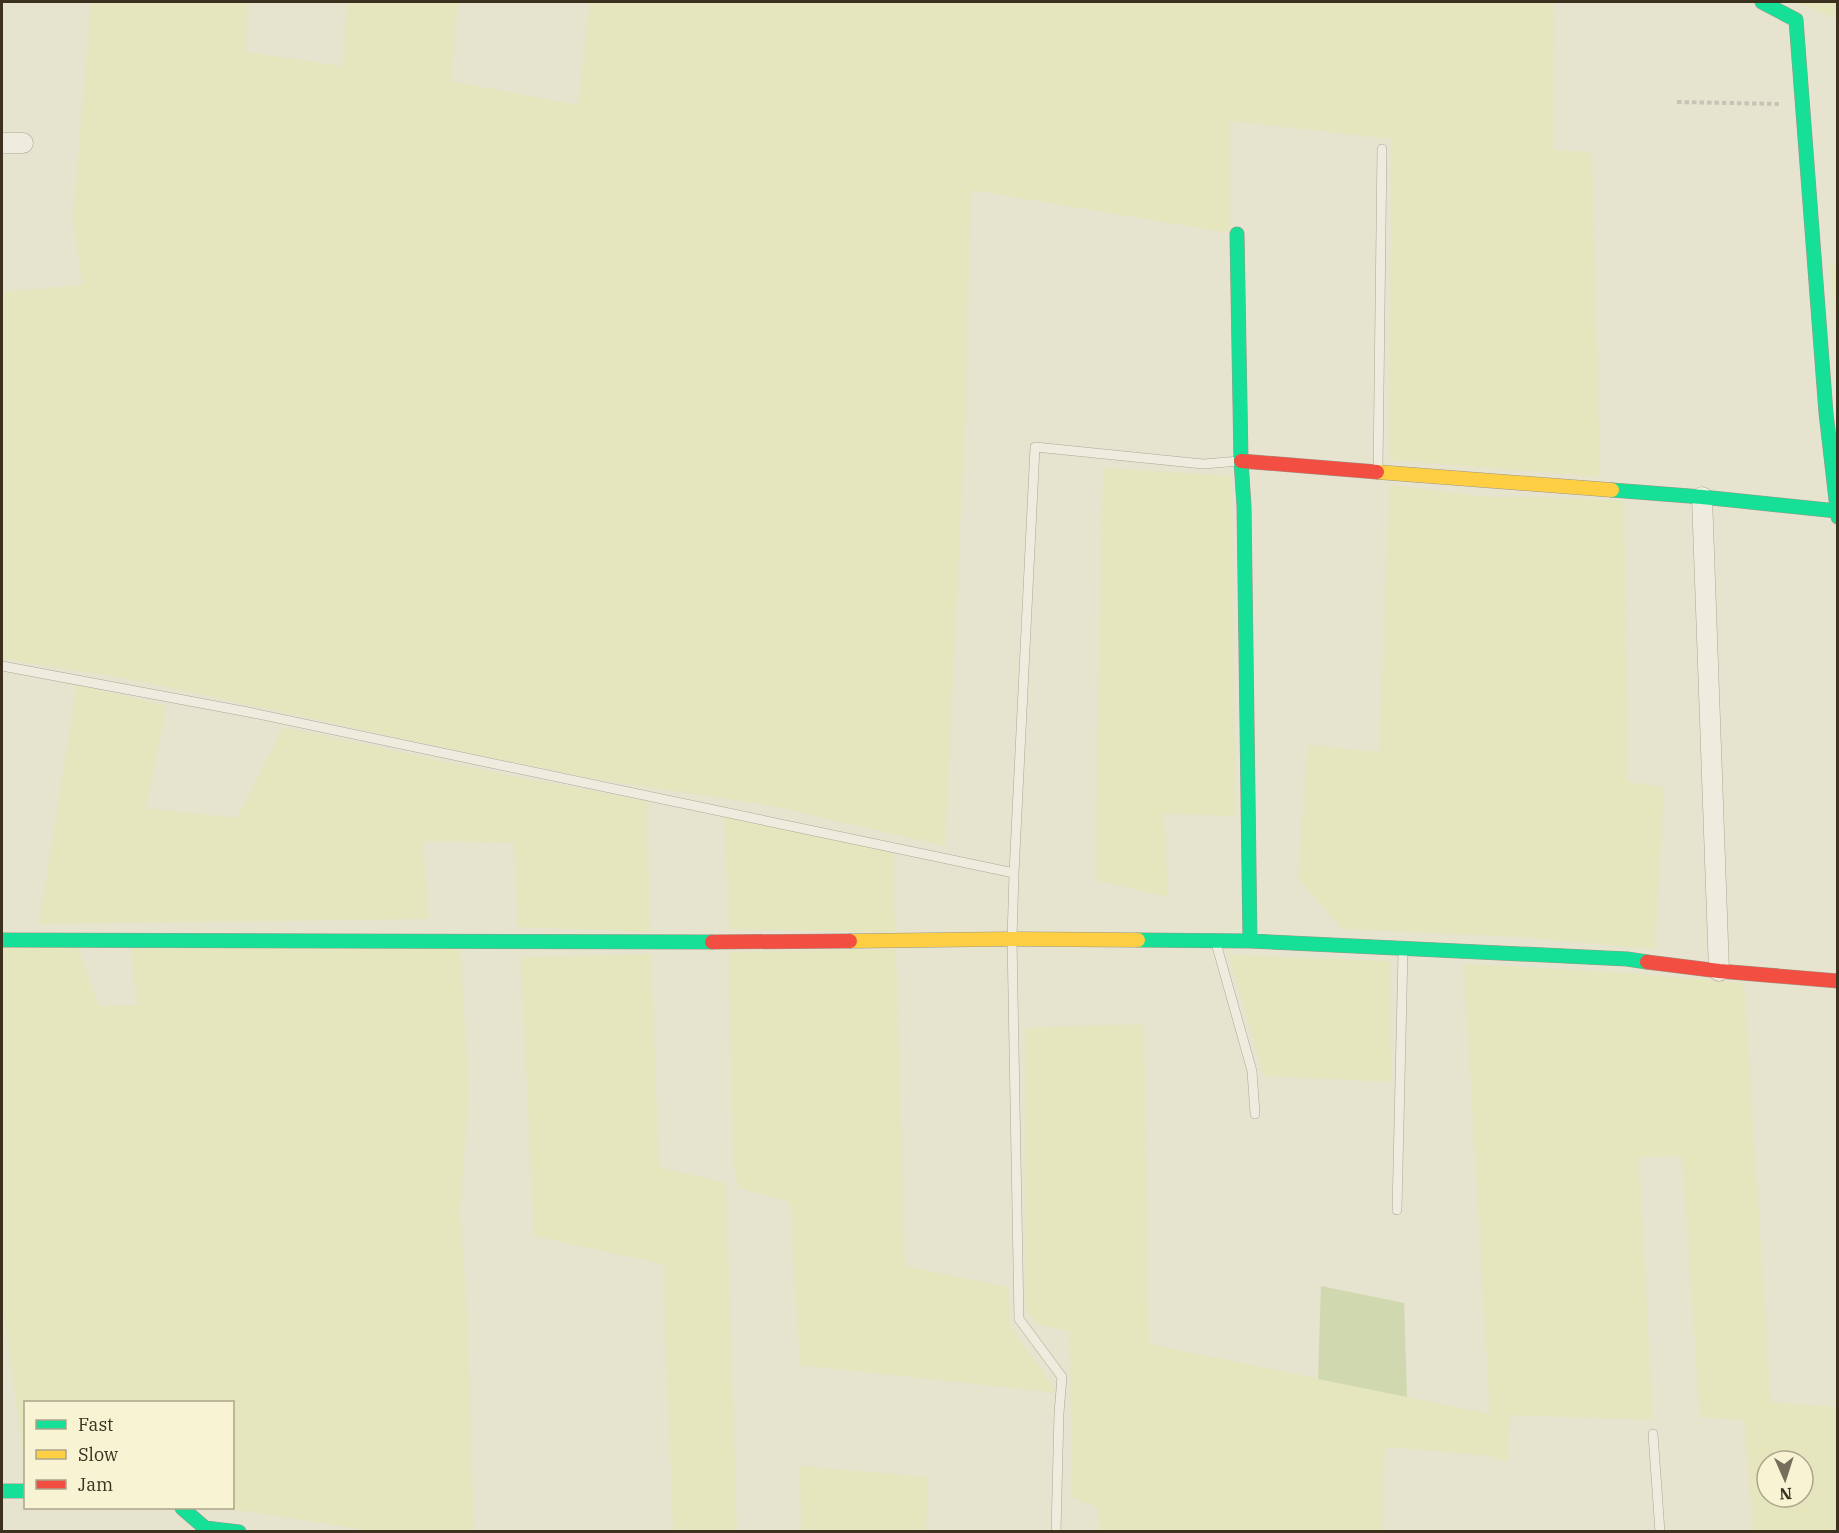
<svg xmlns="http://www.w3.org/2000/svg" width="1839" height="1533" font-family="'IBM Plex Serif',serif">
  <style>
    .farmland { fill: #e5e5be; fill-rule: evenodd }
    .green { fill: #d0d8b0 }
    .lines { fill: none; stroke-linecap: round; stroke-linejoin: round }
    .lane-casing { stroke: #aba796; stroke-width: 10 }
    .street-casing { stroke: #aba796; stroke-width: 21 }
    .fast-casing { stroke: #9b9786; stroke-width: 15 }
    .slow-casing { stroke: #9b9786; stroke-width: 15 }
    .jam-casing { stroke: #9b9786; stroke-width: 15 }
    .path { stroke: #c7c4b6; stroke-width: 4; stroke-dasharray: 4.5 3; stroke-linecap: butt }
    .lane { stroke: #eeecdf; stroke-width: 9 }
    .street { stroke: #eeecdf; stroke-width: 20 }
    .fast { stroke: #16e098; stroke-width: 14 }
    .slow { stroke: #ffcf43; stroke-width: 14 }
    .jam { stroke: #f24e42; stroke-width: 14 }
  </style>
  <rect width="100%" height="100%" fill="#e6e3ce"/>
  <!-- farmland -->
  <path class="farmland" d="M91 2H249L245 52 342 66 348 2H458L451 81 578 105 590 2H1554L1553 149 1592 153 1600 477 1389 460 1392 139 1229 121 1230 233 971 190 965 425 945 846 772 806 596 779 474 754 130 679 2 659V292L83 285 73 221Z
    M1794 2H1837V19L1802 5Z
    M1830 264 1837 266V338Z
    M1103 468 1232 476 1235 816 1164 814 1168 897 1095 880Z
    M1390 485 1489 497H1544L1624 501 1628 782 1664 787 1655 949 1518 937 1342 929 1298 878 1308 745 1379 752Z
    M77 685 167 706 146 808 237 818 283 728 331 737 511 776 647 801 650 932 518 927 514 843 423 841 429 919 39 924Z
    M724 812 893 851 895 932 729 929Z
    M130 941 460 946 469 1093 460 1209 467 1311 474 1531H373L223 1508H232V1402H26L25 1467 2 1299V944L76 942 99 1006 137 1005Z
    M896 949 905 1266 1008 1287 1010 1326 1058 1393 800 1365 790 1202 738 1188 733 1160 729 952Z
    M651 954 659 1167 726 1183 737 1531H673L663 1264 534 1236 521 957Z
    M1229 955 1389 961 1391 1082 1264 1076Z
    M1464 964 1630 973 1744 983 1771 1402 1837 1407V1531H1753L1744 1420 1700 1417 1682 1156 1639 1157 1653 1420 1510 1415 1507 1462 1490 1456 1385 1447 1382 1531H1100L1098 1508 1072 1497 1070 1332 1037 1324 1026 1309 1025 1028 1144 1024 1149 1344 1490 1414ZM1767 1461H1803V1497H1767Z
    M800 1466 928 1477 926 1531H928H801Z"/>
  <!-- green -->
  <path class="green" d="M1321 1286 1404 1303 1407 1397 1318 1379Z"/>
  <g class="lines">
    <defs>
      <path id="lane" d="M1378 469 1382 149
        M2 666 248 712 1014 873
        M1216 943 1252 1071 1255 1114
        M1397 1210 1403 951
        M1653 1434 1660 1532
        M1056 1532 1059 1413 1062 1377 1019 1319 1012 939 1014 873 1035 447 1203 464 1240 461"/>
      <path id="street" d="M2 143H23
        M1702 497 1719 971"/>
      <path id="fast" d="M1762 2 1796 20 1826 413 1838 517
        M1237 234 1241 461 1244 506 1250 941
        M1612 490 1702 497 1837 511
        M2 940 712 942
        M1138 940 1250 941 1627 959 1647 962
        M2 1491H26
        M182 1508 205 1528 239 1532"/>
      <path id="slow" d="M1377 472 1612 490
        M850 941 1012 939 1138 940"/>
      <path id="jam" d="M1241 461 1377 472
        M712 942 850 941
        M1647 962 1719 971 1838 981"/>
    </defs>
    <!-- lane casing -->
    <use href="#lane" class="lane-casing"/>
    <!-- street casing -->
    <use href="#street" class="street-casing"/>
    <!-- fast casing -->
    <use href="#fast" class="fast-casing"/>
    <!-- slow casing -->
    <use href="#slow" class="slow-casing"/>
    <!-- jam casing -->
    <use href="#jam" class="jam-casing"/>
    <!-- path -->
    <path class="path" d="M1677 102 1781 104"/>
    <!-- lane -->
    <use href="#lane" class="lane"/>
    <!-- street -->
    <use href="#street" class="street"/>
    <!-- fast -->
    <use href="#fast" class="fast"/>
    <!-- slow -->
    <use href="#slow" class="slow"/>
    <!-- jam -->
    <use href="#jam" class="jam"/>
  </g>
  <!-- border -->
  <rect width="1839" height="1533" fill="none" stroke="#3b311e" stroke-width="6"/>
  <!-- legend -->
  <rect x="24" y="1401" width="210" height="108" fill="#f7f3d3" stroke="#aca58b" stroke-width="1.5"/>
  <rect x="36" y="1420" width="30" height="9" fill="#16e098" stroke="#aca58b" stroke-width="1.5"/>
  <text x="78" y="1431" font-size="18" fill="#3b311e">Fast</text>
  <rect x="36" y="1450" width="30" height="9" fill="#ffcf43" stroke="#aca58b" stroke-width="1.5"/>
  <text x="78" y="1461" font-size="18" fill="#3b311e">Slow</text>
  <rect x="36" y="1480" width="30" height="9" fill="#f24e42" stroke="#aca58b" stroke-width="1.5"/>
  <text x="78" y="1491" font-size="18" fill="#3b311e">Jam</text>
  <!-- north arrow -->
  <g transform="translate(1785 1479) rotate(177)"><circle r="28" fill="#f7f3d3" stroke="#aca58b" stroke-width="1.5"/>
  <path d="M0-4.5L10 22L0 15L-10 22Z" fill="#776f5c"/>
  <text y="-9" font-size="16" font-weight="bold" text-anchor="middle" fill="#3b311e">N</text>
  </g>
</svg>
